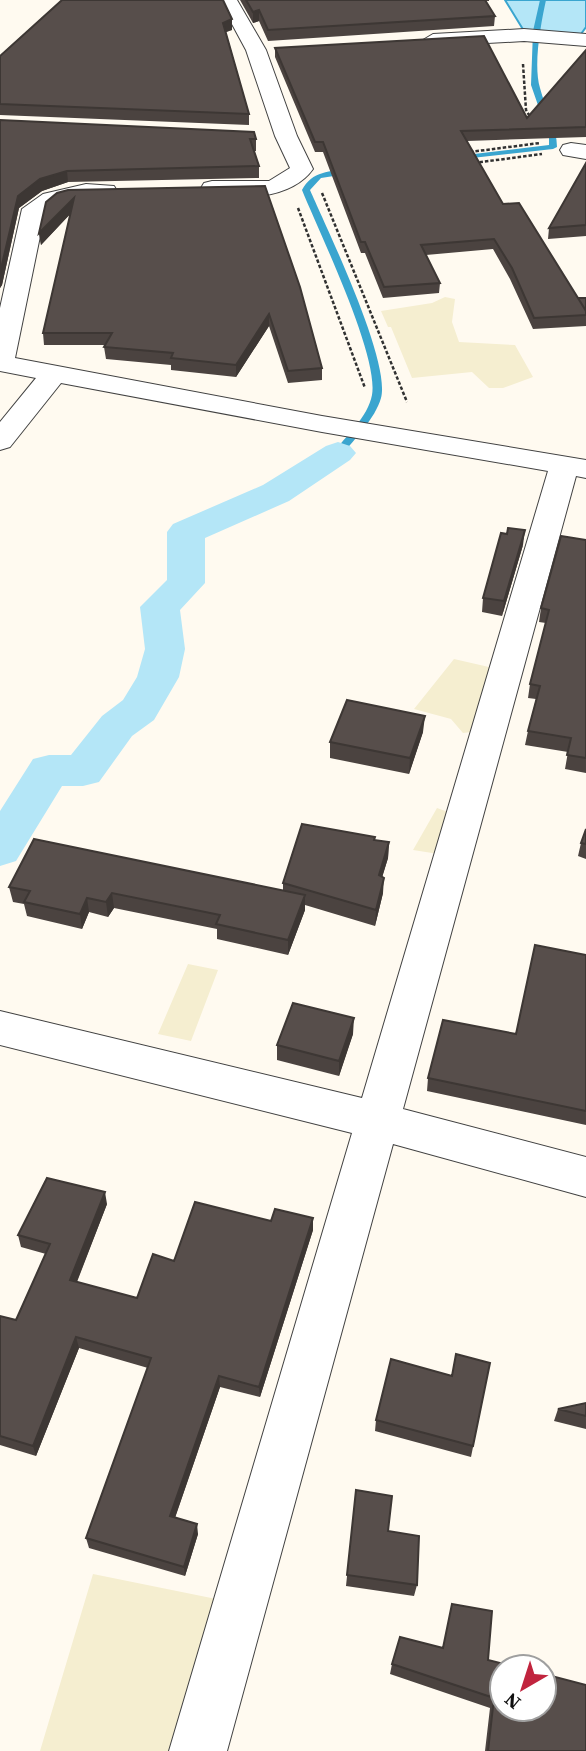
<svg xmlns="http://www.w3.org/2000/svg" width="586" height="1751" font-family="'Source Serif 4',serif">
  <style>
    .farmland { fill: #f5eed0 }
    .water { fill: #b4e6f7; stroke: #3aa5cf; stroke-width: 2 }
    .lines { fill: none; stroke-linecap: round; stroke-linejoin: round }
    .stream { fill: #3aa5cf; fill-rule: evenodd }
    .canal { fill: #b4e6f7; fill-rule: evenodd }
    .minor-casing { stroke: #424242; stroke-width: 2 }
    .path { stroke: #313131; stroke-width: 2.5; stroke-dasharray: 3.5 2; stroke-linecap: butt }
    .minor { fill: #fff; fill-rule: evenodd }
    .wall { fill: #4b4340 }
    .shaded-wall { fill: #3d3734 }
    .building { fill: #574e4b; stroke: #3d3734; stroke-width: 2 }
  </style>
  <rect width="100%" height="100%" fill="#fffaf0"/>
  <!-- farmland -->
  <path class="farmland" d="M445 297 455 299 452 322 459 342 515 345 533 377 503 388H489L472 372 412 378 391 327H388L381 311 432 303Z
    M454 659 502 670 480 731 463 733 451 719 414 709Z
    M437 808 459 816 445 855 413 850Z
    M188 964 218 970 191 1041 158 1034Z
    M93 1574 231 1602 188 1751H40Z"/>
  <!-- water -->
  <path class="water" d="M505 0H586V27L581 34 524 31Z"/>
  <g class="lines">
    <!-- stream -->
    <path class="stream" d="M540 0H546C541 23 533 65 540 88 545 108 557 127 557 147L553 149 454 160V156H457L549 145V137L531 85 533 31Z
      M350 169 354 171 353 173 321 178 310 190C327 229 391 361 381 398 375 419 355 438 342 455L338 456 333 453C346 436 368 417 372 395 379 355 319 232 302 190 312 171 330 171 350 169Z"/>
    <!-- canal -->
    <path class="canal" d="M338 442 350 446 356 453 350 460 289 501 205 538V583L180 610 185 649 179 677 154 720 132 736 99 782 83 786H62L16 861 0 866V811L33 759 49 755H71L102 716 123 700 137 677 145 649 140 607 167 580V532L173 524 263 485 326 446Z"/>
    <defs>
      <path id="minor" d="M219 0H237L266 50 297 136 313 169C291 200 238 201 204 193L201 188 204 183 212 181H269L290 168 275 136 246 50Z
        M524 29 586 34V46L524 41 433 46 423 40 433 34Z
        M571 143 586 145V159L563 155 560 150 563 145Z
        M86 184 114 186 117 191 114 196C89 202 68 196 45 212L15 358 322 416 586 460V478L576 476 403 1109 586 1157V1197L393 1144 227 1751H169L352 1133 0 1045V1011L362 1098 548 471 322 432 61 383 10 447 0 450V422L36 378 0 371V308L22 209 43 194Z"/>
    </defs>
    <!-- minor casing -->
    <use href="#minor" class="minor-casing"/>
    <!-- path -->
    <path class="path" d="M523 64 526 110 532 120
      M470 152 540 143
      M474 163 542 154
      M322 193 407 402
      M298 208 365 388"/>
    <!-- minor -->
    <use href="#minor" class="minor"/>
  </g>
  <!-- wall -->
  <path class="wall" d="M240 0H489V1H486L495 16 494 26 268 41 259 21 253 23Z
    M232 30 226 32 249 114V125L0 115V56Z
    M275 48 527 118 586 50V137L467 141 503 204 578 299 586 298V326L533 329 510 279 493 249 426 255 440 283 439 293 383 298 365 253H361L323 152H315L275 57Z
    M0 120 256 139V151H254L259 166V178L68 182 42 191 19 208 2 285 0 288Z
    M586 163V236L548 239 549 228Z
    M265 186 322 368V380L288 383 269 326 236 377 171 370V365L106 359 104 347 105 345H44L43 333 70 214 41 245 39 233 46 202Z
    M586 540V773L565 769 568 752 525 745 528 731 536 699 528 698 530 684 546 623 539 622 541 608Z
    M523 545 502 616 482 612 483 598Z
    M423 732 409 774 330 758V742Z
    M586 829V859L578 856 581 843Z
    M375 840 389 842 388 858 382 877 383 893 375 926 305 905V910L288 955 217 939V929L114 908 108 917 89 912 82 929 27 916 24 904 13 902 9 887 283 890V883Z
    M586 955V1125L427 1091 428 1078 516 1034Z
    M353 1034 339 1076 277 1060V1045Z
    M107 1204 77 1282 137 1298 174 1261 271 1221 313 1230 260 1397 220 1387 175 1518 198 1534 185 1576 89 1548 86 1538 148 1368 79 1348 36 1456 0 1445V1316L16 1320 46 1254 21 1247 18 1235Z
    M490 1363 471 1457 375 1431 376 1420 452 1376Z
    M586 1403V1429L554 1421 558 1409Z
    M356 1490 388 1531 417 1585 414 1596 346 1586Z
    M488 1660 586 1751H485L490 1708 390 1674 392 1664Z"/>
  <!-- shaded-wall -->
  <path class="shaded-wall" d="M259 10V21L253 23V12Z
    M232 19V30L223 33V23Z
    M67 171 68 182 42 191 19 208 2 285 0 288V273L18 196 40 179Z
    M74 198 75 209 41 245 39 233Z
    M269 314V326L236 377V365Z
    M525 530 523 545 502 616 504 601Z
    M425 716 423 732 409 774 410 758Z
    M389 842 388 858 378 891 379 875Z
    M384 878 383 893 375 926 376 910Z
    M112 893 114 908 108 917 106 902Z
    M305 895V910L288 955V940Z
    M87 898 89 912 82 929 80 914Z
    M354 1018 353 1034 339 1076V1061Z
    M105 1192 107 1204 73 1291 70 1280Z
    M313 1218V1230L260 1397 259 1387Z
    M76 1337 79 1348 36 1456 33 1446Z
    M219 1376 220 1387 172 1526 170 1516Z
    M197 1524 198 1534 185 1576 184 1567Z"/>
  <!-- building -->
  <path class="building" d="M62 0H223L232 19 223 23 249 114 0 104V56Z
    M246 0H485L495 16 268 30 259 10 253 12Z
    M484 36 527 118 586 50V127L461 131 503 204 519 203 586 311V315L534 318 512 268 494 239 421 245 440 283 384 287 365 242H361L323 142H315L275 48Z
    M0 120 254 132 256 139H250L259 166 67 171 40 179 18 196 0 273Z
    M586 163V225L549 228Z
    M265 186 300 287 322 368 288 371 269 314 236 365 171 358 173 353 104 347 112 333H43L74 198 39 233 46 202 57 193 68 190Z
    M578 298H586V311Z
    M508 528 525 530 504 601 483 598 501 533 507 534Z
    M561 536 586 540V758L567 755 571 738 528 731 540 686 530 684 549 610 541 608Z
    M347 700 425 716 410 758 330 742Z
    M302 824 375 837 374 840 389 842 379 875 384 878 376 910 283 883Z
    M586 829V844L581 843Z
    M34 839 305 895 288 940 216 924 220 915 112 893 106 902 87 898 80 914 24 902 30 891 9 887Z
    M535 945 586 955V1111L428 1078 443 1020 516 1034Z
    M293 1003 354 1018 339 1061 277 1045Z
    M47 1178 105 1192 70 1280 137 1298 153 1254 174 1261 195 1202 271 1221 275 1209 313 1218 259 1387 219 1376 170 1516 197 1524 184 1567 86 1538 151 1358 76 1337 33 1446 0 1436V1316L16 1320 50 1244 18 1235Z
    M456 1354 490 1363 473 1446 376 1420 391 1359 452 1376Z
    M586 1403V1416L558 1409Z
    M356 1490 392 1496 388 1531 419 1536 417 1585 347 1575Z
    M452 1604 492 1611 488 1660 516 1667H502V1709H544V1674L586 1685V1751H488L494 1698 392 1664 400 1637 443 1648Z"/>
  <!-- north arrow -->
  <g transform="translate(523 1688) rotate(219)"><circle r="33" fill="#ffffff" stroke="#9f9f9f" stroke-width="2"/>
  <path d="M0-5L12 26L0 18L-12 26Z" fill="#c1243e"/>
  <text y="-10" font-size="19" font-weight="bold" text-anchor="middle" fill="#0f0f0f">N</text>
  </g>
</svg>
